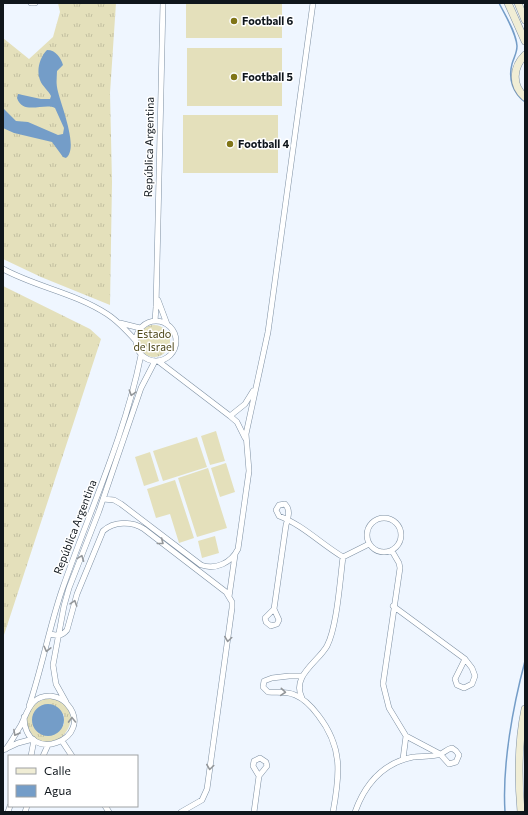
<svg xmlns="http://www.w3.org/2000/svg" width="528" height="815" font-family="Commissioner,sans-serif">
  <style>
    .grass { fill: url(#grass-tufts); fill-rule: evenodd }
    .garden { fill: #e4e0bb }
    .water { fill: #749dc8 }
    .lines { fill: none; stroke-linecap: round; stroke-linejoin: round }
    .stream { stroke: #749dc8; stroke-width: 1.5 }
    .street-casing { stroke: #7e90a3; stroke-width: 6 }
    .secondary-casing { stroke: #7e90a3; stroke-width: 8 }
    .street { stroke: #fff; stroke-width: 5 }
    .secondary { stroke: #f0edd5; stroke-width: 7 }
    .oneway { stroke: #939699 }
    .poi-dot { fill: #807517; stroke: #fff; stroke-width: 1.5 }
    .labels { text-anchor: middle; stroke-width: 3; stroke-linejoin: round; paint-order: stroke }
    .poi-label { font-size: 11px; font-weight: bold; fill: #0f161c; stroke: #fff; text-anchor: start }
    .street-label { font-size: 11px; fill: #0f161c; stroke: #fff }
    .park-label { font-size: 11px; fill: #4c4618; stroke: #fff }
  </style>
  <defs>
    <pattern id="grass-tufts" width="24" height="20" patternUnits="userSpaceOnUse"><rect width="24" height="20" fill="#e4e0bb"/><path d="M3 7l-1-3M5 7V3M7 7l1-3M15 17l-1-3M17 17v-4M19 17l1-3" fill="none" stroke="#c2bfa0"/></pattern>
  </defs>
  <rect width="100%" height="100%" fill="#eff6ff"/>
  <!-- grass -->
  <path class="grass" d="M58 3H116L110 93 112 182 110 305 41 277 3 259V38L29 59 53 37 60 12Z
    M3 286 90 329 101 339 3 638Z
    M138 341a16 16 0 1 1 32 0a16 16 0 1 1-32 0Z
    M51 698C96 709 53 765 31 733 19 717 34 699 51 698ZM50 704 64 715V724L59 731 47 736 35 729 33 716 41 706Z"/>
  <!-- garden -->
  <path class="garden" d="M186 3H282V38H186Z
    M187 48H282V106H187Z
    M183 115H278V173H183Z
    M216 431 225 461 210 465 201 436Z
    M197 437 207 467 163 481 153 451Z
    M150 452 159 481 144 486 135 457Z
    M226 463 235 492 220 497 211 468Z
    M208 468 227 528 197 537 178 478Z
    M175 480 194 538 179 543 170 514 156 518 147 489Z
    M215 536 219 553 202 558 198 541Z"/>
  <!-- water -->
  <path class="water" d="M47 50C56 50 61 58 63 65L57 71C57 76 56 82 57 87 59 101 80 148 66 158L63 157 52 142 14 133 3 128V108L16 121 28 122 58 135 63 134 64 128 55 108C45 102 23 116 17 98L18 94 41 99H50L51 96C48 90 42 86 40 80 36 70 40 57 47 50Z
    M32 720a16 16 0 1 1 32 0a16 16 0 1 1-32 0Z"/>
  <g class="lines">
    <!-- stream -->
    <path class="stream" d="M499 3C505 15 516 32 517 46 517 53 514 57 512 64 508 79 513 93 525 102
      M505 812C502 765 513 706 525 661"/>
    <defs>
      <path id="street" d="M31 3H35
        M3 269C36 287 75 293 107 314 118 321 127 331 136 341
        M158 300 167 324
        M136 341a20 20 0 1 1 40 0a20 20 0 1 1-40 0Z
        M155 321 156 307 163 3
        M120 323 140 328
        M158 361 230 416
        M245 438 237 422 230 416 245 404 253 391
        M103 499 114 500 121 504 201 565C216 570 231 563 238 549L249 471 246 434 268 332 313 3
        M367 535a17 17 0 1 1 34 0a17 17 0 1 1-34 0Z
        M392 551 399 563 400 568 383 684 389 708 406 736
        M229 597 235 555
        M393 606 465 659 472 668 475 676 472 684 464 688 457 685 455 679 465 659
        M274 609 265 618 266 622 271 626 277 624 279 620 274 609 286 525C288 518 291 510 285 504L279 505 276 510 279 516C303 525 321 544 343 557L369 544
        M50 634C58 636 62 636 67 630L77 594 103 531C114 521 132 521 144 529L226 592 232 602V608L207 789 202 800 181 812
        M302 676H289L272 678 264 681 263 687 268 692C277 693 286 691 295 695 305 699 312 707 318 715 343 747 340 774 333 812
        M302 698C291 676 318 662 327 646 337 627 340 580 343 557
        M66 702 56 684 53 665 64 606 69 588 99 511 141 388 155 361
        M29 706C42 668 49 628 62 590 89 512 125 436 141 355
        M62 741 72 756
        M6 749C12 741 16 733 21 725 28 711 31 695 51 696 57 697 63 699 67 704 97 738 25 768 24 717
        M3 750 18 743 33 739
        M31 756 34 740
        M43 756 48 745
        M105 806 109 812
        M8 812 10 806
        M25 812 27 806
        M254 812 259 776 267 766 266 762 260 758 254 761 253 766 259 776
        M355 812C365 784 383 763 413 757 421 756 433 757 441 754 445 752 447 749 452 748L456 751 459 755 456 762 449 764 440 754 406 736 403 759"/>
      <path id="secondary" d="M508 3 525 41
        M518 3 525 20
        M525 55C513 67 511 85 525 97
        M521 812C518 778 518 742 525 709"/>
    </defs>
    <!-- street casing -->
    <use href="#street" class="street-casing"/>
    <!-- secondary casing -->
    <use href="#secondary" class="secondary-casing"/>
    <!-- street -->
    <use href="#street" class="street"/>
    <!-- secondary -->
    <use href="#secondary" class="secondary"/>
  </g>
  <!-- one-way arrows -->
  <defs><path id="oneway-chevron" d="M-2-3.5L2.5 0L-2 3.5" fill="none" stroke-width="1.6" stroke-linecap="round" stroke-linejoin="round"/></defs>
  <g class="oneway">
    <use href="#oneway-chevron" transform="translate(132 393) rotate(108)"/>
    <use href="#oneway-chevron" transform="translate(161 542) rotate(38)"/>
    <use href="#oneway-chevron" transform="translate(81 558) rotate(-69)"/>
    <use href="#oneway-chevron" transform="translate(74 603) rotate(-72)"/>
    <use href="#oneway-chevron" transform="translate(228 639) rotate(98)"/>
    <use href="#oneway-chevron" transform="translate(47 649) rotate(104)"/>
    <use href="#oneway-chevron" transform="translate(283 692) rotate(5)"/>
    <use href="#oneway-chevron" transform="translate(72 720) rotate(-91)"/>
    <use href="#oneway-chevron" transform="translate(16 733) rotate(119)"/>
    <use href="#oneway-chevron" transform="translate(210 767) rotate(98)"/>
  </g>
  <!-- markers -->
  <g class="poi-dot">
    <circle cx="234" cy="21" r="4"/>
    <circle cx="234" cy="77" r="4"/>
    <circle cx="230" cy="144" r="4"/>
  </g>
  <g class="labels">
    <!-- poi labels -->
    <g class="poi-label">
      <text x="242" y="25">Football 6</text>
      <text x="242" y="81">Football 5</text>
      <text x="238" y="148">Football 4</text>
    </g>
    <!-- street labels -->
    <g class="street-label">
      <text transform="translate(149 147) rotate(-89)" y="4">República Argentina</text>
      <text transform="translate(75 527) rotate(-69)" y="4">República Argentina</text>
    </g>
    <!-- park labels -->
    <g class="park-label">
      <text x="154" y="338">Estado<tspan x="154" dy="13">de Israel</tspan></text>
    </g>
  </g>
  <!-- border -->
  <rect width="528" height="815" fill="none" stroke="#0f161c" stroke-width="8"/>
  <!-- legend -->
  <rect x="8" y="755" width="130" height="52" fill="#ffffff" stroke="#9fa2a4"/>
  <rect x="16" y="768" width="20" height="6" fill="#f0edd5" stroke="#9fa2a4"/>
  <text x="44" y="775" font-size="12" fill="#0f161c">Calle</text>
  <rect x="16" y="785" width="20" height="12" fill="#749dc8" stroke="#9fa2a4"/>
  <text x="44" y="795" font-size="12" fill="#0f161c">Agua</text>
</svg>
